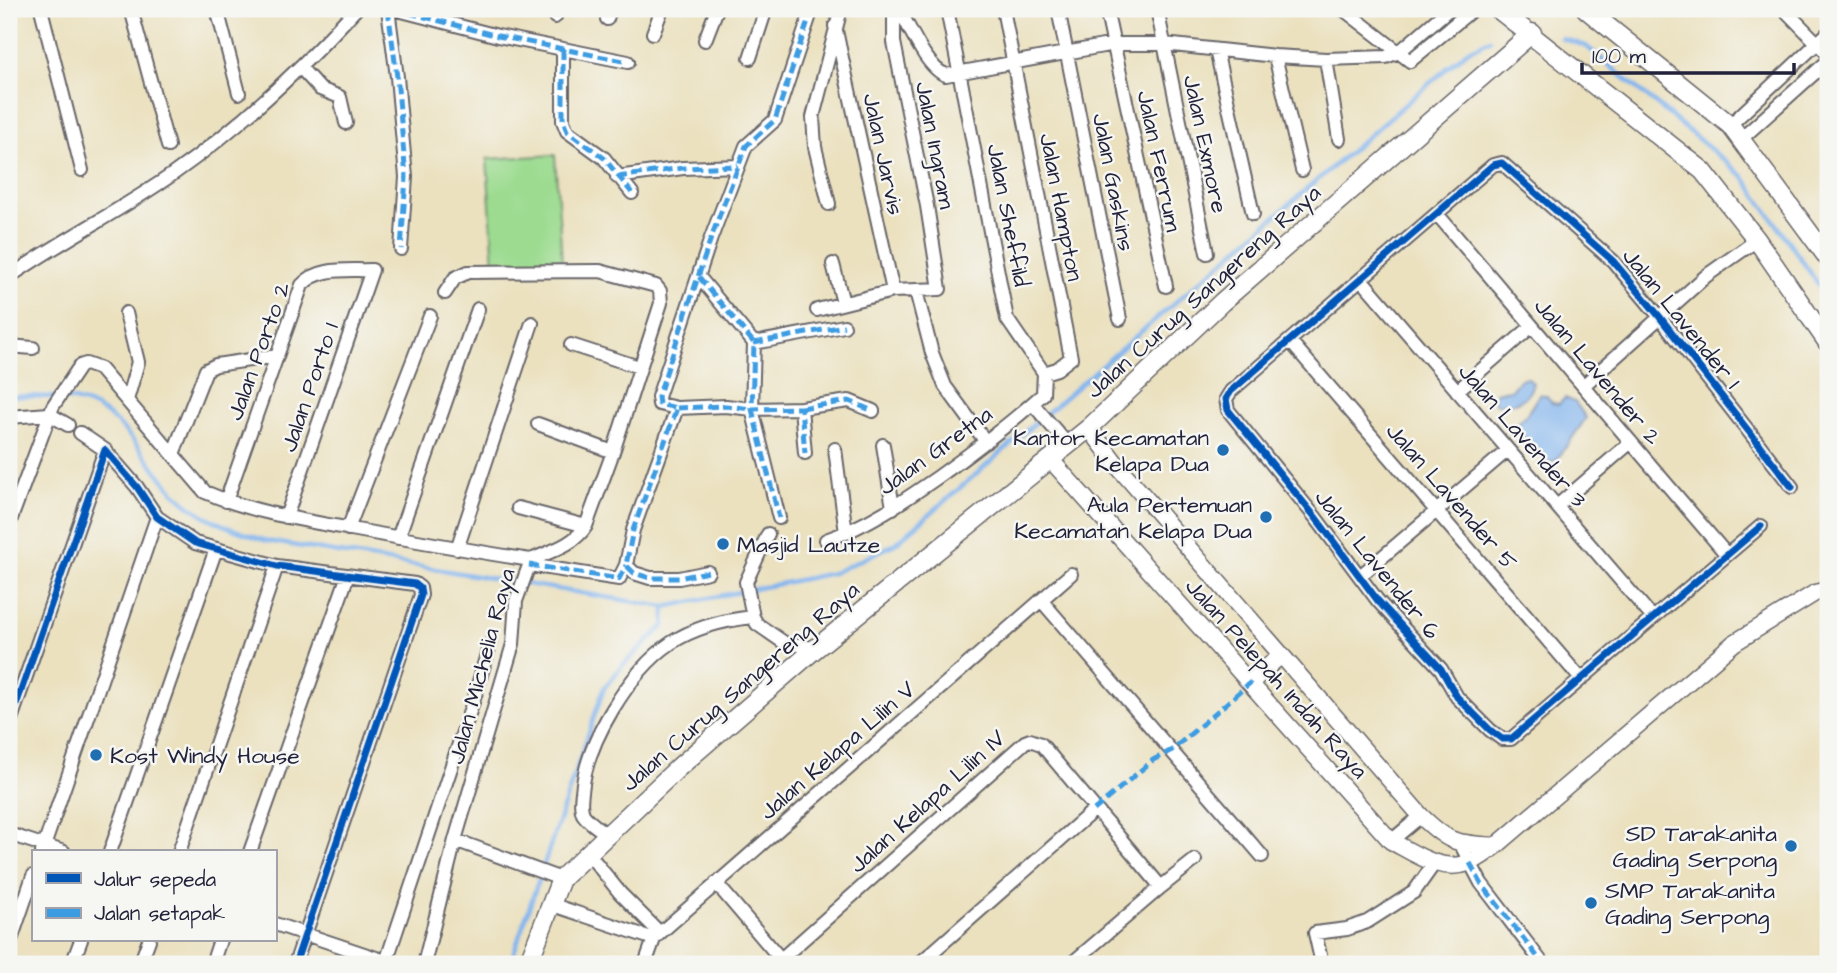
<svg xmlns="http://www.w3.org/2000/svg" width="1837" height="973" font-family="'Architects Daughter',sans-serif">
  <style>
    .green { fill: #9cdb90; stroke: #5f7e66; stroke-width: 2 }
    .water { fill: #81b4ee; stroke: #526b94; stroke-width: 2 }
    .lines { fill: none; stroke-linecap: round; stroke-linejoin: round }
    .stream { stroke: #81b4ee; stroke-width: 4.5 }
    .minor-casing { stroke: #686569; stroke-width: 16 }
    .tertiary-casing { stroke: #686569; stroke-width: 19 }
    .secondary-casing { stroke: #686569; stroke-width: 21 }
    .minor { stroke: #fff; stroke-width: 12 }
    .tertiary { stroke: #fff; stroke-width: 16 }
    .secondary { stroke: #fff; stroke-width: 18 }
    .quiet { stroke: #3c9ce2; stroke-width: 5; stroke-dasharray: 10 5; stroke-linecap: butt }
    .cycleway-casing { stroke: #f6f6f2; stroke-width: 11 }
    .cycleway { stroke: #0057b8; stroke-width: 7 }
    .poi-dot { fill: #1f6fb2; stroke: #f6f6f2; stroke-width: 2.5 }
    .labels { text-anchor: middle; stroke-width: 5; stroke-linejoin: round; paint-order: stroke }
    .street-label { font-size: 23px; fill: #22223b; stroke: #f6f6f2 }
    .poi-label { font-size: 23px; fill: #22223b; stroke: #f6f6f2; text-anchor: end }
  </style>
  <rect width="100%" height="100%" fill="#f6f6f2"/>
  <filter id="ink" filterUnits="userSpaceOnUse"><feTurbulence type="fractalNoise" baseFrequency=".0143" numOctaves="2"/><feDisplacementMap in="SourceGraphic" scale="14" xChannelSelector="R" yChannelSelector="G"/><feConvolveMatrix kernelMatrix="1 2 1 2 8 2 1 2 1" color-interpolation-filters="sRGB"/></filter>
  <filter id="wash" filterUnits="userSpaceOnUse"><feTurbulence type="fractalNoise" baseFrequency=".00686" numOctaves="4" result="noise"/><feDisplacementMap in="SourceGraphic" scale="28" xChannelSelector="R" yChannelSelector="G"/><feGaussianBlur stdDeviation="1.57" result="paint"/><feColorMatrix in="noise" values="0 0 0 0 0 0 0 0 0 0 0 0 0 0 0 0 0 1.4 0 .05"/><feComposite in="paint" operator="in"/></filter>
  <g filter="url(#wash)">
    <rect width="100%" height="100%" fill="#ebe1bf"/>
    <!-- green -->
    <path class="green" d="M555 155 562 262 494 266 487 159Z"/>
    <!-- water -->
    <path class="water" d="M1526 377 1533 383C1528 402 1513 405 1496 404L1493 400 1495 392 1511 390 1519 380Z
      M1540 394 1547 396 1552 403 1559 404 1565 398 1575 402 1586 418 1556 461 1547 463 1529 440 1510 431C1515 425 1518 423 1523 418 1530 412 1534 401 1540 394Z"/>
    <g class="lines">
      <!-- stream -->
      <path class="stream" d="M1561 38 1586 46 1743 176 1828 298
        M9 396C35 397 63 395 88 404 127 419 149 467 177 495 201 519 236 531 267 541L665 607 833 573 895 544 1467 51 1490 40
        M510 964 604 688 623 665 664 626 665 607"/>
    </g>
  </g>
  <g filter="url(#ink)">
    <g class="lines">
      <defs>
        <path id="minor" d="M41 9 82 170
          M131 9 168 146
          M217 9 239 93
          M388 9 397 77 406 177 401 249
          M394 9 498 36 628 62
          M899 9C909 26 927 69 946 75L1114 44H1164L1275 56 1326 59 1386 57 1399 52 1449 9
          M947 9 1007 319 1044 373 1057 369 1071 358 1003 9
          M1058 9 1120 319
          M1106 9 1166 286
          M1343 9 1410 61 1473 9
          M1784 9 1828 54
          M1158 14 1207 253
          M555 17 558 9
          M607 19 610 9
          M835 26 893 291
          M653 33 662 9
          M705 40 717 9
          M563 49V121L567 131 604 158 632 193
          M1216 50 1253 214
          M1275 56 1302 170
          M750 58 766 9
          M1326 59 1339 139
          M300 67 320 89 340 97 346 123
          M1730 125 1828 33
          M1741 139 1828 61
          M617 177 683 168 738 166
          M829 204 815 147 813 117 841 9
          M1437 214 1727 555
          M833 264 843 303
          M9 277C62 240 120 211 173 174 240 127 300 70 356 9
          M699 277 754 343 752 409 801 408 805 453
          M1361 279 1653 618
          M916 291 932 353 945 386 986 442
          M817 310 893 291 940 289 927 206 894 42V9
          M126 313 138 362 127 400
          M1290 341 1581 679
          M754 343 844 326
          M571 345 639 367
          M9 346 33 348
          M1583 386 1706 276 1757 240
          M1457 391 1532 326
          M1033 404 1068 445
          M677 408 726 406 752 409 779 518
          M801 408 849 401 873 411
          M9 417 49 414 68 425
          M538 424 613 452
          M80 433 105 450
          M883 445 893 508
          M835 449 846 533
          M173 454 206 370 216 365 277 356
          M226 501 302 285C319 266 348 271 372 270L286 517
          M1557 506 1631 442
          M518 508 586 526
          M9 524 53 406 80 366 86 364 100 369 205 492C251 512 302 520 351 529 411 540 471 551 531 560
          M1761 526 1511 739H1502L1490 730 1457 697 1441 669 1378 601 1316 518 1228 410 1226 399 1231 391 1493 165 1502 163 1613 261 1659 316 1792 487
          M348 529 430 316
          M768 534 746 582 753 617 757 624 786 644 800 645 815 649
          M398 538 478 309
          M826 540C867 526 902 502 938 477 974 451 1010 424 1043 394L1044 373
          M457 549 532 323
          M529 565 619 579 626 565
          M708 572 679 578H650L634 573 626 565 633 530 677 408 659 404 658 397 711 238 746 146 775 120 812 9
          M1360 576 1508 450
          M1041 600 1262 856
          M9 725 105 450 137 487 157 517 195 543 277 566 415 584 420 588 421 595 295 964
          M9 834 64 852
          M607 835C600 829 588 822 583 814 580 807 581 799 582 792 586 742 630 671 671 643 695 627 725 620 753 617
          M455 840 561 879
          M1391 841 1421 816
          M1460 843 1481 883 1543 964
          M42 852 157 517
          M110 852 216 549
          M179 852 277 566
          M250 852 348 575
          M588 853 620 893 660 933
          M716 883 784 963
          M1161 887 1195 860
          M550 904 654 939
          M275 924 394 964
          M9 946 33 876
          M781 959 1025 742 1030 740 1041 744 1161 887 1071 964
          M386 962 473 702 490 644
          M72 964 81 940
          M140 964 149 940
          M212 964 220 940
          M424 964 455 840 513 644 516 601 531 560C551 551 574 545 586 526L613 452 661 303 660 291 656 286 600 271 468 272 455 278 445 293
          M645 964 654 939 660 933 1071 574
          M919 964 1094 810
          M1322 964 1315 933 1347 929 1367 922 1414 892 1434 864"/>
        <path id="tertiary" d="M1089 428 1121 470 1421 816C1451 845 1456 843 1496 846
          M1050 459 1391 841C1414 853 1441 873 1468 863 1478 860 1487 852 1496 846L1734 643 1815 593 1828 590
          M1251 682 1281 655"/>
        <path id="secondary" d="M1498 9 1703 171 1757 240 1828 343
          M1586 9 1730 125 1828 258
          M528 964 561 879 679 767 815 649 1089 428 1222 302 1532 33"/>
      </defs>
      <!-- minor casing -->
      <use href="#minor" class="minor-casing"/>
      <!-- tertiary casing -->
      <use href="#tertiary" class="tertiary-casing"/>
      <!-- secondary casing -->
      <use href="#secondary" class="secondary-casing"/>
      <!-- minor -->
      <use href="#minor" class="minor"/>
      <!-- tertiary -->
      <use href="#tertiary" class="tertiary"/>
      <!-- secondary -->
      <use href="#secondary" class="secondary"/>
      <!-- quiet -->
      <path class="quiet" d="M388 9 397 77 406 177 401 249
        M394 9 498 36 628 62
        M563 49V121L567 131 604 158 632 193
        M617 177 683 168 738 166
        M699 277 754 343 752 409 801 408 805 453
        M754 343 844 326
        M677 408 726 406 752 409 779 518
        M801 408 849 401 873 411
        M529 565 619 579 626 565
        M708 572 679 578H650L634 573 626 565 633 530 677 408 659 404 658 397 711 238 746 146 775 120 812 9
        M1094 810 1153 760 1172 750 1251 682
        M1470 863 1481 883 1543 964"/>
      <defs>
        <path id="cycleway" d="M1761 526 1511 739H1502L1490 730 1457 697 1441 669 1378 601 1316 518 1228 410 1226 399 1231 391 1493 165 1502 163 1613 261 1659 316 1792 487
          M9 725 105 450 137 487 157 517 195 543 277 566 415 584 420 588 421 595 295 964"/>
      </defs>
      <!-- cycleway casing -->
      <use href="#cycleway" class="cycleway-casing"/>
      <!-- cycleway -->
      <use href="#cycleway" class="cycleway"/>
    </g>
  </g>
  <!-- markers -->
  <g class="poi-dot">
    <circle cx="1223" cy="450" r="7"/>
    <circle cx="1266" cy="517" r="7"/>
    <circle cx="723" cy="544" r="7"/>
    <circle cx="96" cy="755" r="7"/>
    <circle cx="1791" cy="846" r="7"/>
    <circle cx="1591" cy="903" r="7"/>
  </g>
  <g class="labels">
    <!-- street labels -->
    <g class="street-label">
      <text transform="translate(1206 144) rotate(78)" y="8">Jalan Exmore</text>
      <text transform="translate(936 145) rotate(79)" y="8">Jalan Ingram</text>
      <text transform="translate(884 154) rotate(78)" y="8">Jalan Jarvis</text>
      <text transform="translate(1160 161) rotate(78)" y="8">Jalan Ferrum</text>
      <text transform="translate(1114 182) rotate(79)" y="8">Jalan Gaskins</text>
      <text transform="translate(1062 207) rotate(79)" y="8">Jalan Hampton</text>
      <text transform="translate(1009 215) rotate(79)" y="8">Jalan Sheffild</text>
      <text transform="translate(1203 291) rotate(-42)" y="8">Jalan Curug Sangereng Raya</text>
      <text transform="translate(1682 318) rotate(51)" y="8">Jalan Lavender 1</text>
      <text transform="translate(258 351) rotate(-70)" y="8">Jalan Porto 2</text>
      <text transform="translate(1598 371) rotate(50)" y="8">Jalan Lavender 2</text>
      <text transform="translate(309 387) rotate(-71)" y="8">Jalan Porto 1</text>
      <text transform="translate(1523 435) rotate(49)" y="8">Jalan Lavender 3</text>
      <text transform="translate(935 450) rotate(-36)" y="8">Jalan Gretna</text>
      <text transform="translate(1452 496) rotate(49)" y="8">Jalan Lavender 5</text>
      <text transform="translate(1378 564) rotate(51)" y="8">Jalan Lavender 6</text>
      <text transform="translate(481 666) rotate(-75)" y="8">Jalan Michelia Raya</text>
      <text transform="translate(1277 678) rotate(48)" y="8">Jalan Pelepah Indah Raya</text>
      <text transform="translate(740 686) rotate(-41)" y="8">Jalan Curug Sangereng Raya</text>
      <text transform="translate(837 750) rotate(-41)" y="8">Jalan Kelapa Lilin V</text>
      <text transform="translate(927 801) rotate(-42)" y="8">Jalan Kelapa Lilin IV</text>
    </g>
    <!-- poi labels -->
    <g class="poi-label">
      <text x="1209" y="445">Kantor Kecamatan<tspan x="1209" dy="26">Kelapa Dua</tspan></text>
      <text x="1252" y="512">Aula Pertemuan<tspan x="1252" dy="26">Kecamatan Kelapa Dua</tspan></text>
      <text x="737" y="552" text-anchor="start">Masjid Lautze</text>
      <text x="110" y="763" text-anchor="start">Kost Windy House</text>
      <text x="1777" y="841">SD Tarakanita<tspan x="1777" dy="26">Gading Serpong</tspan></text>
      <text x="1605" y="898" text-anchor="start">SMP Tarakanita<tspan x="1605" dy="26">Gading Serpong</tspan></text>
    </g>
  </g>
  <!-- margin -->
  <rect width="1837" height="973" fill="none" stroke="#f6f6f2" stroke-width="35"/>
  <!-- legend -->
  <rect x="32" y="850" width="245" height="91" fill="#f6f6f2" stroke="#a1a1a9" stroke-width="2"/>
  <rect x="46" y="873" width="35" height="10" fill="#0057b8" stroke="#a1a1a9" stroke-width="2"/>
  <text x="94" y="886" font-size="21" fill="#22223b">Jalur sepeda</text>
  <rect x="46" y="908" width="35" height="10" fill="#3c9ce2" stroke="#a1a1a9" stroke-width="2"/>
  <text x="94" y="920" font-size="21" fill="#22223b">Jalan setapak</text>
  <!-- scale -->
  <path d="M1582 63v10h212v-10" fill="none" stroke="#22223b" stroke-width="3.5"/>
  <text x="1592" y="63" font-size="21" fill="#22223b" stroke="#f6f6f2" stroke-width="5" paint-order="stroke">100 m</text>
</svg>
